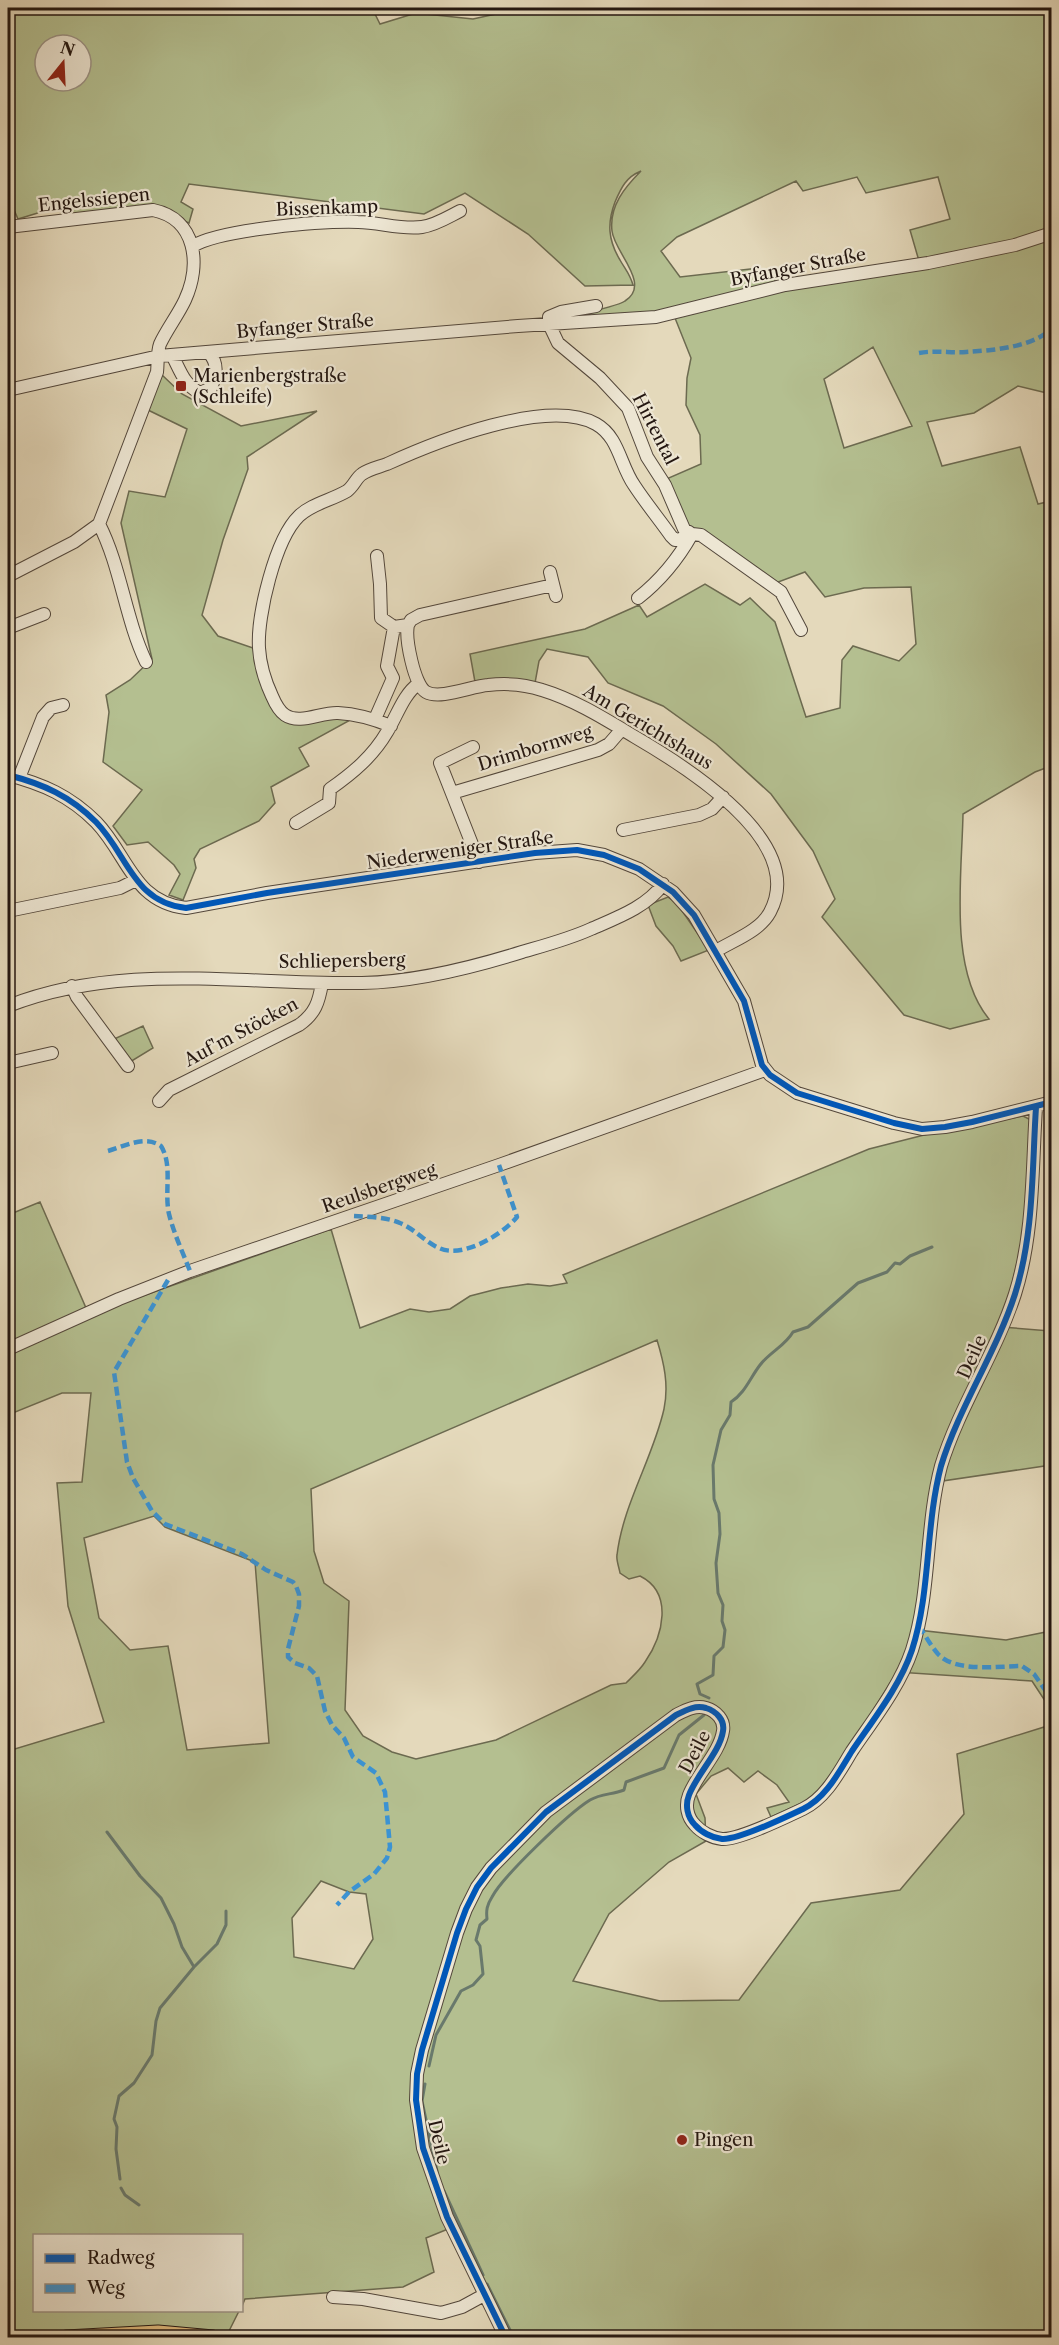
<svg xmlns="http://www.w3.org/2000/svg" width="1059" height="2345" font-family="'Libre Caslon Text',serif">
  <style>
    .green { fill: #b4bf90; stroke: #6c6a50; stroke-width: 1.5; fill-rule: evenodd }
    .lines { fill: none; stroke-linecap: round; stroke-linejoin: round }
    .stream { stroke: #69796c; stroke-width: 3 }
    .minor-casing { stroke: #53473b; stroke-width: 14 }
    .major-casing { stroke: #231610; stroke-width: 17 }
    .minor { stroke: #ede6d3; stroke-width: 12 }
    .major { stroke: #e2bc7e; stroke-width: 15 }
    .quiet { stroke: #3b93d3; stroke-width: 4.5; stroke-dasharray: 9 4.5; stroke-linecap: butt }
    .cycleway-casing { stroke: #ede6d3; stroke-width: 10 }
    .cycleway { stroke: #0057b8; stroke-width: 6 }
    .poi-dot { fill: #8f2418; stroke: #ede6d3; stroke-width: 2 }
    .labels { text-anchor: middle; stroke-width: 4.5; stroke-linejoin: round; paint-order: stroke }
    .street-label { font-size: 18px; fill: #231610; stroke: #ede6d3 }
    .poi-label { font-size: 18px; fill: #231610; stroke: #ede6d3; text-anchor: start }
  </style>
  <rect width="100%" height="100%" fill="#e4d9bb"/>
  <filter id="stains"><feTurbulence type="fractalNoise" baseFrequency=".00333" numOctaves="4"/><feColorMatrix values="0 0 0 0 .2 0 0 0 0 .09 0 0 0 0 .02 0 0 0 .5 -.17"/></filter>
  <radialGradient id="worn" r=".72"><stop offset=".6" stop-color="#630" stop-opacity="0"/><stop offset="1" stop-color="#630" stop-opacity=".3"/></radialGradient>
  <!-- green -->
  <path class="green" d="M8 8H372L380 24 416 13 473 19 523 8H1051V394L1018 386 974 413 927 422 942 466 1020 447 1038 504 1051 501V766L1035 772 963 814C962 875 948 970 989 1019L950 1029 904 1015 822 917 835 899 813 851 771 794 716 744 663 706 608 683 588 657 547 649 539 661 535 683 475 682 470 654 585 629 639 605 647 617 705 584 740 605 750 598 775 622 806 717 840 708 842 660 853 646 899 661 916 644 911 587 864 588 825 597 805 572 773 584 693 533 664 480 701 464 700 435 686 405 687 378 691 358 673 313 558 319C570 316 617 307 625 301 652 284 614 252 612 231 609 206 625 187 641 171 626 177 621 188 615 202 607 223 608 240 620 260 625 269 630 274 633 285L585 286 528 234 465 193 424 214 189 184 181 202 193 209 189 223 150 208 64 217 67 204 18 219 8 196ZM45 45H81V81H45ZM857 177 866 193 938 177 950 219 910 230 919 261 781 285 759 268 680 277 661 251 677 237 796 181 803 191ZM873 347 912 426 844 448 824 379Z
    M161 374 182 394 241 426 317 411 247 457 248 469 223 540 202 615 218 636 256 649 282 716 354 718 299 748 309 766 271 787 275 803 259 821 200 849 194 859 196 868 183 900 169 895 180 874 174 865 148 842 127 845 113 826 142 790 103 762 109 712 106 695 130 680 152 659 121 523 129 491 165 497 187 429 148 410Z
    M668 897 676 902 709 950 681 961 673 946 656 926 648 905Z
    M143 1026 153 1048 130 1062 114 1039Z
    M1023 1116 1031 1120 1029 1212 1002 1327 1050 1331 1051 1325V1465L936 1482 918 1630 1006 1640 1051 1631V1710L1032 1681 897 1672 847 1752 813 1798 771 1817 767 1808 789 1802 777 1785 758 1771 744 1782 728 1768 711 1776 696 1794 705 1818 706 1841 669 1862 609 1914 573 1981 660 2001 739 2000 811 1903 900 1890 964 1814 957 1754 1044 1727 1051 1722V2337H509L448 2229 426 2238 434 2272 403 2287 245 2299 242 2306V2236H34V2310L239 2311 226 2337 180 2333 91 2338 8 2337V1751L104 1722 68 1606 57 1483 82 1482 91 1393H62L8 1415V1352L103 1310 331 1229 360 1328 410 1309 429 1312 450 1309 470 1296 501 1288 528 1284 550 1286 567 1283 563 1275 869 1149 932 1133ZM657 1340C664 1363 669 1385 664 1409 653 1458 623 1504 617 1555 616 1560 619 1567 620 1573L629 1579 640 1576C674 1593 663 1636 645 1662 640 1670 633 1676 626 1683L611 1685 496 1740 416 1759 392 1752 363 1736 345 1710 349 1601 324 1583 314 1551 311 1489ZM154 1516 165 1527 255 1562 269 1743 187 1750 168 1646 130 1650 99 1618 84 1538ZM321 1881 349 1892 366 1894 373 1939 354 1969 294 1957 292 1918Z
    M40 1202 86 1308 8 1344V1215Z"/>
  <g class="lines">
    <!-- stream -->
    <path class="stream" d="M709 1698 700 1694 697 1684 713 1675 714 1656 723 1647 725 1630 722 1621 723 1605 718 1593 716 1563 720 1534 719 1513 714 1499 713 1465 721 1430 730 1415 731 1402C745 1393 750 1378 760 1365 770 1352 785 1346 793 1332L808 1327 858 1283 887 1272 895 1263 900 1264 910 1256 932 1247
      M107 1832 140 1876 161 1898 174 1924 182 1947 194 1967
      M429 2066 436 2035 461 1991 473 1985 483 1974 480 1946 476 1940 480 1925 487 1919C486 1910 487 1905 492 1897 503 1876 569 1813 590 1800 602 1793 612 1795 624 1790L626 1782 664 1768 679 1735 704 1715
      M425 2084 422 2101 437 2171
      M120 2179 116 2149 117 2127 114 2119 119 2096 134 2083 152 2055 156 2021 160 2008 194 1967 217 1944 226 1925V1911
      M121 2188 125 2195 139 2205
      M444 2191 483 2275
      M487 2284 514 2338"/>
    <defs>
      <path id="minor" d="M8 227 153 210C197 219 201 265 185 300 178 315 167 329 160 344 157 352 158 364 157 372L99 524 74 542 8 576
        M193 246C221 229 323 221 358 222 379 222 401 230 422 227 436 225 448 217 460 211
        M596 306 561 312 549 317V324L558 343 600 378 628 408 647 457 665 485 684 529 692 534 701 535 781 592 801 630
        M172 355C180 370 184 385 200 393L211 388C216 375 219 364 209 353
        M8 390 159 356 518 326 656 317 785 285 928 263 1015 245 1052 233
        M99 524C121 567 125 618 146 662
        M377 556 380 584 381 618 394 627 408 625C405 638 414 685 426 692 440 700 472 686 488 685 506 683 524 684 542 690 575 700 605 719 635 737 683 765 808 841 770 912 760 931 734 940 716 951
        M550 572 556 596
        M638 598C661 580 678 559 692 534
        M408 625 411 620 420 615 553 585
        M8 628 44 614
        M375 719 393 678 387 666 394 627
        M391 726C374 719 357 714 338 713 321 712 300 725 285 715 279 711 275 703 272 696 265 681 260 665 259 648 257 616 275 539 299 516 311 504 332 500 347 491 354 486 356 478 362 474 369 469 379 467 387 464 435 442 547 397 596 424 619 437 620 465 634 485 645 502 659 519 671 536L675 540 681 539 689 532
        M473 747 440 763 479 862
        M8 775C43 784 70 796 96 822 128 855 133 902 186 908L267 893 535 853 577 850 604 855 639 869 673 892 694 915 744 1001 762 1065 770 1075 797 1093 894 1123 922 1129 945 1127 972 1122 1052 1102
        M19 778 43 717 51 708 63 705
        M452 793 598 750 609 744 622 729
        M296 823 329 803 330 789C353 773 373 756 387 732 397 716 403 695 418 684
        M623 830 699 815 712 809 723 797
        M8 911 120 888 136 880
        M72 986 77 997 128 1066
        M8 1006C122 961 243 985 362 983 416 982 471 968 522 952 546 945 569 939 591 929 616 918 647 907 663 884
        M8 1063 52 1053
        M159 1101 169 1090 299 1025C315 1014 319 1002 322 983
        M8 1349 119 1299 190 1271 499 1165 765 1070
        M333 2297 363 2299 441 2313 462 2307 484 2295
        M506 2338 447 2217 423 2148 416 2100 417 2074 422 2050 457 1933 466 1909 477 1887 491 1868 546 1812 676 1715C686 1710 695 1705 706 1708 716 1711 725 1720 723 1731 720 1752 697 1774 689 1795 685 1805 687 1817 695 1825 701 1832 712 1838 722 1839 739 1840 786 1817 803 1809 826 1798 839 1772 852 1751 873 1720 900 1686 912 1650 931 1591 925 1527 941 1466 959 1407 996 1353 1015 1294 1034 1234 1032 1169 1036 1107"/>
      <path id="major" d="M66 2338 158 2333 213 2338"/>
    </defs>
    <!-- minor casing -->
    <use href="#minor" class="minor-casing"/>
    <!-- major casing -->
    <use href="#major" class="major-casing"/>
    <!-- minor -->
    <use href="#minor" class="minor"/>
    <!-- major -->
    <use href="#major" class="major"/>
    <!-- quiet -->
    <path class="quiet" d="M919 353C935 350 950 353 966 352 994 350 1029 348 1052 329
      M1051 382 1052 378
      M108 1151C125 1146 145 1135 161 1146 173 1165 164 1192 169 1214 174 1234 183 1253 190 1271
      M354 1216C369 1217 387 1217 400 1223 415 1229 425 1242 439 1248 462 1259 502 1235 517 1217L499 1165
      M168 1280 114 1372 127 1462 133 1478 152 1511 165 1524 242 1554 266 1570 293 1582 296 1586 299 1594V1606L288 1649V1657L295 1663 309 1668 317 1676 325 1711 332 1725 344 1738 353 1757 376 1773 385 1792 390 1847 387 1858 374 1874 349 1892 337 1905
      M919 1626C925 1635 931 1646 938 1654 956 1673 998 1666 1022 1666L1034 1674 1052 1700"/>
    <defs>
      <path id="cycleway" d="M8 775C43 784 70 796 96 822 128 855 133 902 186 908L267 893 535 853 577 850 604 855 639 869 673 892 694 915 744 1001 762 1065 770 1075 797 1093 894 1123 922 1129 945 1127 972 1122 1052 1102
        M506 2338 447 2217 423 2148 416 2100 417 2074 422 2050 457 1933 466 1909 477 1887 491 1868 546 1812 676 1715C686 1710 695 1705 706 1708 716 1711 725 1720 723 1731 720 1752 697 1774 689 1795 685 1805 687 1817 695 1825 701 1832 712 1838 722 1839 739 1840 786 1817 803 1809 826 1798 839 1772 852 1751 873 1720 900 1686 912 1650 931 1591 925 1527 941 1466 959 1407 996 1353 1015 1294 1034 1234 1032 1169 1036 1107"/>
    </defs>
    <!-- cycleway casing -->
    <use href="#cycleway" class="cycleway-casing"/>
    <!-- cycleway -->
    <use href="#cycleway" class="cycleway"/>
  </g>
  <!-- markers -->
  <g class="poi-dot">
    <rect x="175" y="380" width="12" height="12" rx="3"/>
    <circle cx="682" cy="2140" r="6"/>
  </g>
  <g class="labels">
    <!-- street labels -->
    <g class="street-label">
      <text transform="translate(94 200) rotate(-6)" y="6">Engelssiepen</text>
      <text transform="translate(327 208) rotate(-2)" y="6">Bissenkamp</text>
      <text transform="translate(798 267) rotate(-11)" y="6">Byfanger Straße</text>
      <text transform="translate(305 326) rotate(-5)" y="6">Byfanger Straße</text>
      <text transform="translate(655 429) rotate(63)" y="6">Hirtental</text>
      <text transform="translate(648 727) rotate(31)" y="6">Am Gerichtshaus</text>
      <text transform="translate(535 748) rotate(-17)" y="6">Drimbornweg</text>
      <text transform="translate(460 850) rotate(-8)" y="6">Niederweniger Straße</text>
      <text transform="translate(342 961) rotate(-1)" y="6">Schliepersberg</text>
      <text transform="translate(241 1032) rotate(-28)" y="6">Auf'm Stöcken</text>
      <text transform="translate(379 1188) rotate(-19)" y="6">Reulsbergweg</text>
      <text transform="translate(972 1357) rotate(-66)" y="6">Deile</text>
      <text transform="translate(695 1752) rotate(-62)" y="6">Deile</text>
      <text transform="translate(439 2142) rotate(77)" y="6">Deile</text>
    </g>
    <!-- poi labels -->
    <g class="poi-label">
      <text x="193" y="382">Marienbergstraße<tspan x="193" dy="21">(Schleife)</tspan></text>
      <text x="694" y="2146">Pingen</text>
    </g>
  </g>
  <!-- margin -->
  <rect width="1059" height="2345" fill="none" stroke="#e4d9bb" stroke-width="30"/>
  <rect x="9" y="9" width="1041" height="2327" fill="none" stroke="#231610" stroke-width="3"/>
  <rect x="15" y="15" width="1029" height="2315" fill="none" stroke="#231610" stroke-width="1.5"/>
  <!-- legend -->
  <rect x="33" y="2234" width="210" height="78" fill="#ede6d3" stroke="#9c9385" stroke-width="1.5"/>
  <rect x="45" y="2254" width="30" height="9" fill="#0057b8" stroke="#9c9385" stroke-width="1.5"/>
  <text x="87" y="2264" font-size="18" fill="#231610">Radweg</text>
  <rect x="45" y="2284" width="30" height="9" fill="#3b93d3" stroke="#9c9385" stroke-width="1.5"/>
  <text x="87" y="2294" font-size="18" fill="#231610">Weg</text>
  <!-- north arrow -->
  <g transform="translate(63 63) rotate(18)"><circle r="28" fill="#ede6d3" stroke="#9c9385" stroke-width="1.5"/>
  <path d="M0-4.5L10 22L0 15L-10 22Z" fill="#8f2418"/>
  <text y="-9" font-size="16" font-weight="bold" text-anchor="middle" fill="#231610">N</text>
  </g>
  <rect width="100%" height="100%" filter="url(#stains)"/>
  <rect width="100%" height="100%" fill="url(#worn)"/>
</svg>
